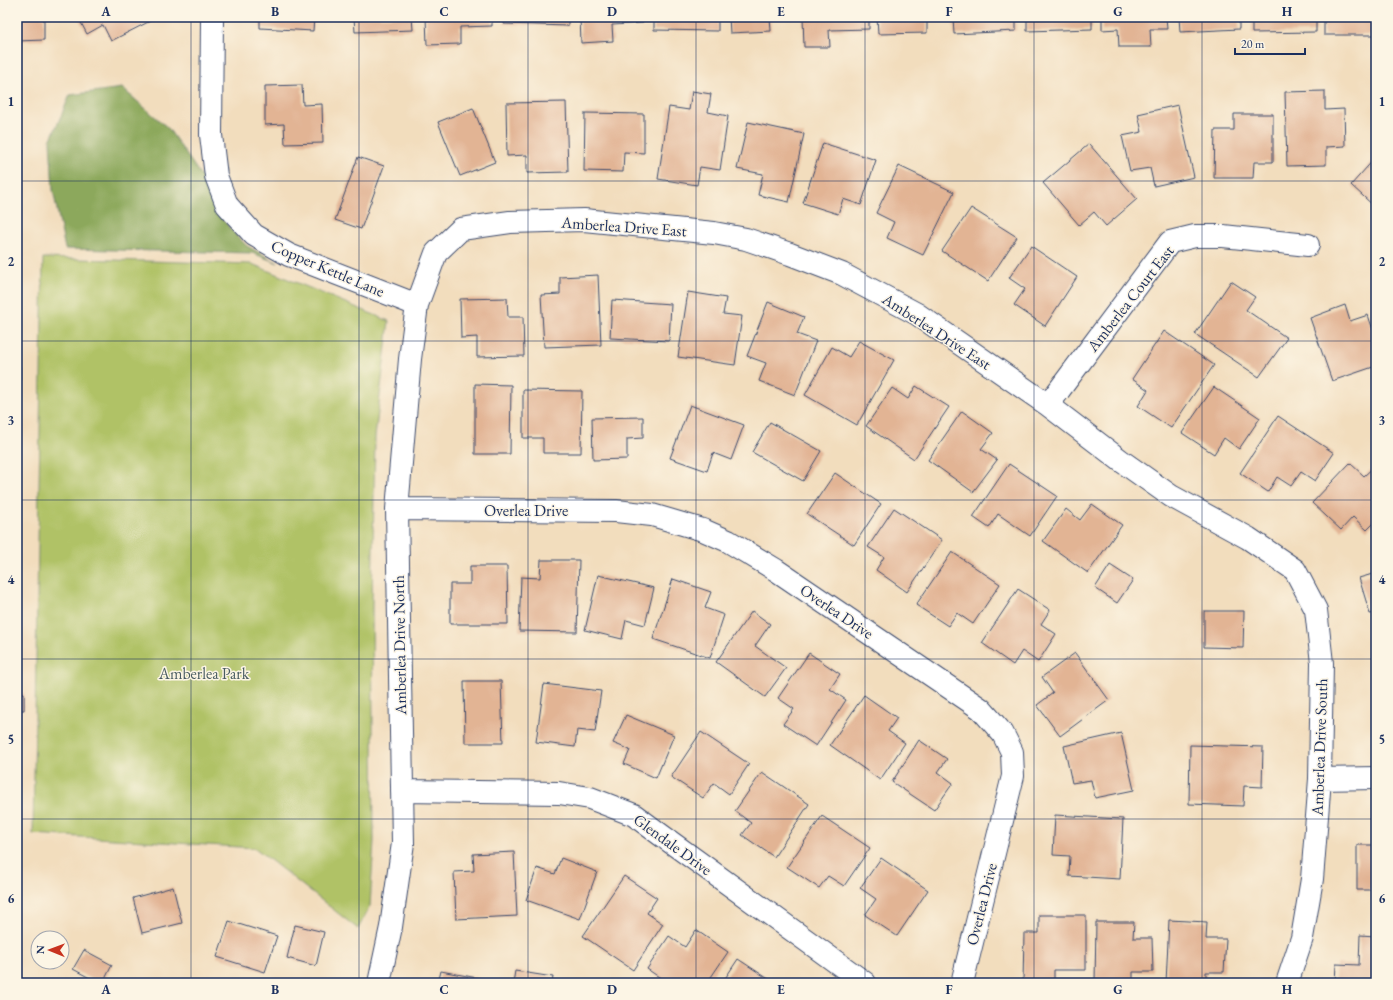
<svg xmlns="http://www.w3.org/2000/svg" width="1393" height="1000" font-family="'EB Garamond',serif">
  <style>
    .green { fill: #b0c266; stroke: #667862 }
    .forest { fill: #8ca85b; stroke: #546c5c }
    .building { fill: #e2b494 }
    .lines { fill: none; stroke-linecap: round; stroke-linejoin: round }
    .minor-casing { stroke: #3b496c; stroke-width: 24 }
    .minor { stroke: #fff; stroke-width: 22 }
    .grid { fill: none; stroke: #1b2f5e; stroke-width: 1; stroke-opacity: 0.55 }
    .labels { text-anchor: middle; stroke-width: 3; stroke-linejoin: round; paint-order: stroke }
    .street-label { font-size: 16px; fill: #1b2f5e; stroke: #fcf5e5 }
    .park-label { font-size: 16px; fill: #485b60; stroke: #fcf5e5 }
    .neatline { fill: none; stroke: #1b2f5e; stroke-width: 1.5 }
    .grid-label { font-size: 13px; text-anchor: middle; font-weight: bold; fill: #1b2f5e }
  </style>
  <rect width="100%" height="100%" fill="#fcf5e5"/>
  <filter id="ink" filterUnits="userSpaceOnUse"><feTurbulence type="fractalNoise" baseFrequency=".025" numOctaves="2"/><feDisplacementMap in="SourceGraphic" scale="8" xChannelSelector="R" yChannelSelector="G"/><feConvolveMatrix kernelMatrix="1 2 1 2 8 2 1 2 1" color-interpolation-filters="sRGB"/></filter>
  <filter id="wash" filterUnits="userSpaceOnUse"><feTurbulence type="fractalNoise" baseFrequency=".012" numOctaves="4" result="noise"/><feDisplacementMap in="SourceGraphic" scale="16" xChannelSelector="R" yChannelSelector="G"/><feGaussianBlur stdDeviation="0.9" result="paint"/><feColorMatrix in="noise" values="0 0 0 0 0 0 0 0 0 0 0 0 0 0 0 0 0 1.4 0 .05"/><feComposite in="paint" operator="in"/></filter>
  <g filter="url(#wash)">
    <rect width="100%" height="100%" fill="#f2ddbd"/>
    <!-- green -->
    <path class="green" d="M43 258 252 264 389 321 375 437 372 607 374 840 370 906 358 929 255 848 33 834Z"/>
    <!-- forest -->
    <path class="forest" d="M122 88 168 128 204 180 214 209 237 236 247 246 278 263 252 253 65 249 53 190 50 141 70 95Z"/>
    <g id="blocks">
      <!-- building -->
      <path class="building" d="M17 17H44V40L17 41Z
        M78 17H158L111 41 103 25 87 34Z
        M260 17H314L313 31 260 28Z
        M354 17H412L413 30 355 32Z
        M426 17H492V26L460 27V44L427 45Z
        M505 17H568V26L504 24Z
        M580 17H643V23L612 25 613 41 581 43Z
        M654 17H718V31L654 30Z
        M729 17H770L771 31 730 33Z
        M803 17H869V29L829 30 830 47H804Z
        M877 17H927V33L878 34Z
        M953 17H1016V31L954 34Z
        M1027 17H1092V29L1027 31Z
        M1102 17H1166L1167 29H1150L1151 47H1119L1118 29 1102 30Z
        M1179 17H1239V29L1180 32Z
        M1252 17H1316V32L1252 33Z
        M1324 17H1376V35H1324Z
        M302 85 303 105 322 104 323 143 285 144 284 124 265 125V86Z
        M692 91 711 94 708 112 728 116 720 170 700 167 697 185 658 179 669 107 689 110Z
        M1325 91V110L1344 109 1345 146 1326 147V165L1287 166 1285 92Z
        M566 102 568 172 527 173V155L507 156 506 103Z
        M1178 105 1194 177 1154 186 1150 168 1130 171 1122 136 1142 132 1138 114Z
        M473 108 495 162 460 176 438 122Z
        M585 113 644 114V153L624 152 623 172 584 171Z
        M1234 114H1273V162H1254L1253 178H1214L1215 130H1234Z
        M748 122 804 134 789 202 758 195 763 174 737 169Z
        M823 143 876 160 861 205 843 199 838 214 803 203Z
        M1089 144 1137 199 1106 226 1094 212 1079 225 1043 183Z
        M358 157 384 166 361 229 335 220Z
        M1376 157V208L1351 185Z
        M899 166 954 192 923 255 887 238 894 222 876 213Z
        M971 208 1017 237 988 281 942 251Z
        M1031 246 1077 277 1045 326 1014 305 1025 289 1009 278Z
        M598 275 601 345 544 347 541 295 560 294V277Z
        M1231 281 1255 297 1246 310 1287 338 1259 377 1195 334Z
        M688 292 726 298 723 314 742 316 735 365 678 357Z
        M507 298 508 317H523L524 356 477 357V337L461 338 460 299Z
        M612 300 671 304 669 341 610 338Z
        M768 302 804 317 797 334 816 341 795 395 759 381 766 363 747 356Z
        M1345 305 1350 321 1368 315 1376 339V366L1332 381 1310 318Z
        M1164 331 1214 365 1171 428 1138 406 1148 390 1132 379Z
        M859 341 894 360 857 425 805 395 832 347 849 357Z
        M17 366H20L21 416 17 417Z
        M475 384 511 385 510 454H475Z
        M916 386 949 407 914 459 866 426 892 388 908 399Z
        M1214 387 1260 418 1239 449 1224 438 1214 454 1182 433Z
        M523 390 582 391 581 453H543V438H523Z
        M690 405 744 425 731 460 713 453 707 471 670 458Z
        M962 411 993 433 981 449 997 460 973 492 928 460Z
        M1278 416 1334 453 1315 481 1301 472 1291 486 1277 477 1268 492 1240 473Z
        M643 417V438L627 439V459L593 460 592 418Z
        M770 422 821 451 803 481 752 452Z
        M1350 463 1364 476 1376 465V521L1367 530 1353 517 1341 530 1312 503Z
        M1009 464 1057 496 1030 536 998 514 989 528 973 517Z
        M835 473 881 504 854 545 807 514Z
        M1092 504 1122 525 1088 573 1043 541 1066 509 1080 520Z
        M894 508 942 540 907 592 876 570 884 557 868 547Z
        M952 552 1000 584 973 624 957 613 948 626 916 605Z
        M1376 553V563L1373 554Z
        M17 559H19L18 573H17Z
        M541 560H579L577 632 519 631 521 577 540 578Z
        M1110 565 1133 580 1117 603 1095 588Z
        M470 566H507L508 624H450V584H470Z
        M1376 573V613L1370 614 1359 578Z
        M598 575 654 588 645 625 626 620 622 639 585 630Z
        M673 579 711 592 705 608 724 615 710 658 653 639Z
        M1018 589 1050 610 1041 624 1056 634 1038 662 1022 651 1013 665 982 643Z
        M752 611 770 624 755 646 786 668 765 697 716 662Z
        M1204 611H1244L1243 648 1204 647Z
        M809 653 840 674 830 689 846 700 816 746 783 724 794 709 778 698Z
        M1075 653 1109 700 1060 736 1037 705 1053 693 1042 677Z
        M464 681H501L503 743H465Z
        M544 684 601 691 595 732 577 730 575 747 536 742Z
        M17 693H24V710H17Z
        M864 695 897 718 888 731 905 743 880 780 830 745Z
        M626 715 674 735 656 778 624 764 630 750 613 743Z
        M701 732 749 764 729 794 714 783 703 798 671 777Z
        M1121 733 1134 790 1095 798 1091 780 1072 783 1064 746Z
        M919 740 947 759 938 772 953 783 934 810 892 782Z
        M1190 745 1263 747 1262 787 1244 786 1243 806 1189 804Z
        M762 772 809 804 774 857 742 835 751 823 735 811Z
        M1055 815 1123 819 1120 879 1069 876 1070 856 1053 855Z
        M822 816 870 848 844 886 828 876 819 888 787 867Z
        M1357 845H1376V890H1357Z
        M514 852 517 916 456 919 454 872 474 871 473 854Z
        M561 858 597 872 580 919 526 900 537 868 555 874Z
        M881 858 928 890 897 936 865 915 876 899 860 888Z
        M624 876 657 898 647 913 663 924 633 970 583 936Z
        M173 887 182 923 142 933 133 898Z
        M1039 915H1086V970H1054V983H1023L1024 933H1039Z
        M1169 920 1207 922 1206 939H1226L1224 972H1206V983H1166Z
        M229 921 277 936 265 972 217 957Z
        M1096 922H1134L1133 938H1152L1153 972H1133V983H1095Z
        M295 925 324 932 316 966 287 958Z
        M696 930 728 952 707 983H668L647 969 669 936 685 947Z
        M1360 935 1376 936V983H1335L1336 964 1359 965Z
        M84 950 112 965 103 983H99L73 969Z
        M738 959 770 980 768 983H722Z
        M441 971 498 982V983H438Z
        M515 971 553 977 552 983H513Z"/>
    </g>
  </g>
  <g filter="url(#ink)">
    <use href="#blocks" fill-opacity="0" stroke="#3b496c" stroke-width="1"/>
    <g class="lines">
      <defs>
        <path id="minor" d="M212 17 211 135 216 176 227 205 254 235 289 255 417 305
          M1048 405 1170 242 1195 236H1223L1308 245
          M397 509 616 511 652 515 703 530 728 541 776 570 981 709 1003 734 1012 752 1013 776 962 983
          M1320 779 1376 778
          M402 791 559 793 590 798 634 815 661 835 865 983
          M379 983 391 927 403 843 397 509 410 359 417 305 436 253 461 229 510 222 584 220 714 233 746 239 790 254 842 274 917 314 1048 405 1120 460 1171 496 1248 538 1295 570 1316 610 1322 663 1320 779 1312 879 1302 938 1287 983"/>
      </defs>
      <!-- minor casing -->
      <use href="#minor" class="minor-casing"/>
      <!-- minor -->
      <use href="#minor" class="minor"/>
    </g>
  </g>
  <!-- grid -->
  <path class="grid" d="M191 17V983M359 17V983M528 17V983M696 17V983M865 17V983M1034 17V983M1202 17V983M17 181H1376M17 341H1376M17 500H1376M17 659H1376M17 819H1376"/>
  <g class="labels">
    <!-- street labels -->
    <g class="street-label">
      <text transform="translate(624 226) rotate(4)" y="6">Amberlea Drive East</text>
      <text transform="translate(328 268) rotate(23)" y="6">Copper Kettle Lane</text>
      <text transform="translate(1130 298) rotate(-52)" y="6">Amberlea Court East</text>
      <text transform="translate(937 331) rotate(33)" y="6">Amberlea Drive East</text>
      <text x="526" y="516">Overlea Drive</text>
      <text transform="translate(837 611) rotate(34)" y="6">Overlea Drive</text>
      <text transform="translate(399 645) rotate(-91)" y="6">Amberlea Drive North</text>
      <text transform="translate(1319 747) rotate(-88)" y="6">Amberlea Drive South</text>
      <text transform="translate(673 844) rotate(36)" y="6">Glendale Drive</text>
      <text transform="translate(981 904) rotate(-76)" y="6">Overlea Drive</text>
    </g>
    <!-- park labels -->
    <g class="park-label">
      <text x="204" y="679">Amberlea Park</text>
    </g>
  </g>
  <!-- margin -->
  <rect width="1393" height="1000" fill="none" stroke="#fcf5e5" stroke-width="44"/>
  <!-- north arrow -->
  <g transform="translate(50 950) rotate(271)"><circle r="19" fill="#fcf5e5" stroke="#a2a6af"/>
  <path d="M0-3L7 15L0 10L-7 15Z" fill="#c8321e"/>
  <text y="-6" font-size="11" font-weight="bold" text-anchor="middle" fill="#1b2f5e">N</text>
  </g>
  <!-- scale -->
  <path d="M1235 48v6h70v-6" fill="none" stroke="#1b2f5e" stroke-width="2"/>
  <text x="1241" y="48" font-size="12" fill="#1b2f5e" stroke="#fcf5e5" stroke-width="3" paint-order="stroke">20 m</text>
  <rect x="22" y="22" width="1349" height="956" class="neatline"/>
  <g class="grid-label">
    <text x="106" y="16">A</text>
    <text x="275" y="16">B</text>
    <text x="444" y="16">C</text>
    <text x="612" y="16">D</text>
    <text x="781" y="16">E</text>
    <text x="949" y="16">F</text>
    <text x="1118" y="16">G</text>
    <text x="1287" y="16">H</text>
    <text x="11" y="106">1</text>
    <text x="1382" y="106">1</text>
    <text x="11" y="266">2</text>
    <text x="1382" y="266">2</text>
    <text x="11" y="425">3</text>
    <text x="1382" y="425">3</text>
    <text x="11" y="584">4</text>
    <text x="1382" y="584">4</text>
    <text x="11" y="744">5</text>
    <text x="1382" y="744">5</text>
    <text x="11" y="903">6</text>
    <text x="1382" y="903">6</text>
    <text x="106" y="994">A</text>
    <text x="275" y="994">B</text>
    <text x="444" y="994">C</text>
    <text x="612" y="994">D</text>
    <text x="781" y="994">E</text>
    <text x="949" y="994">F</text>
    <text x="1118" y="994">G</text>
    <text x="1287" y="994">H</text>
  </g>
</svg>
